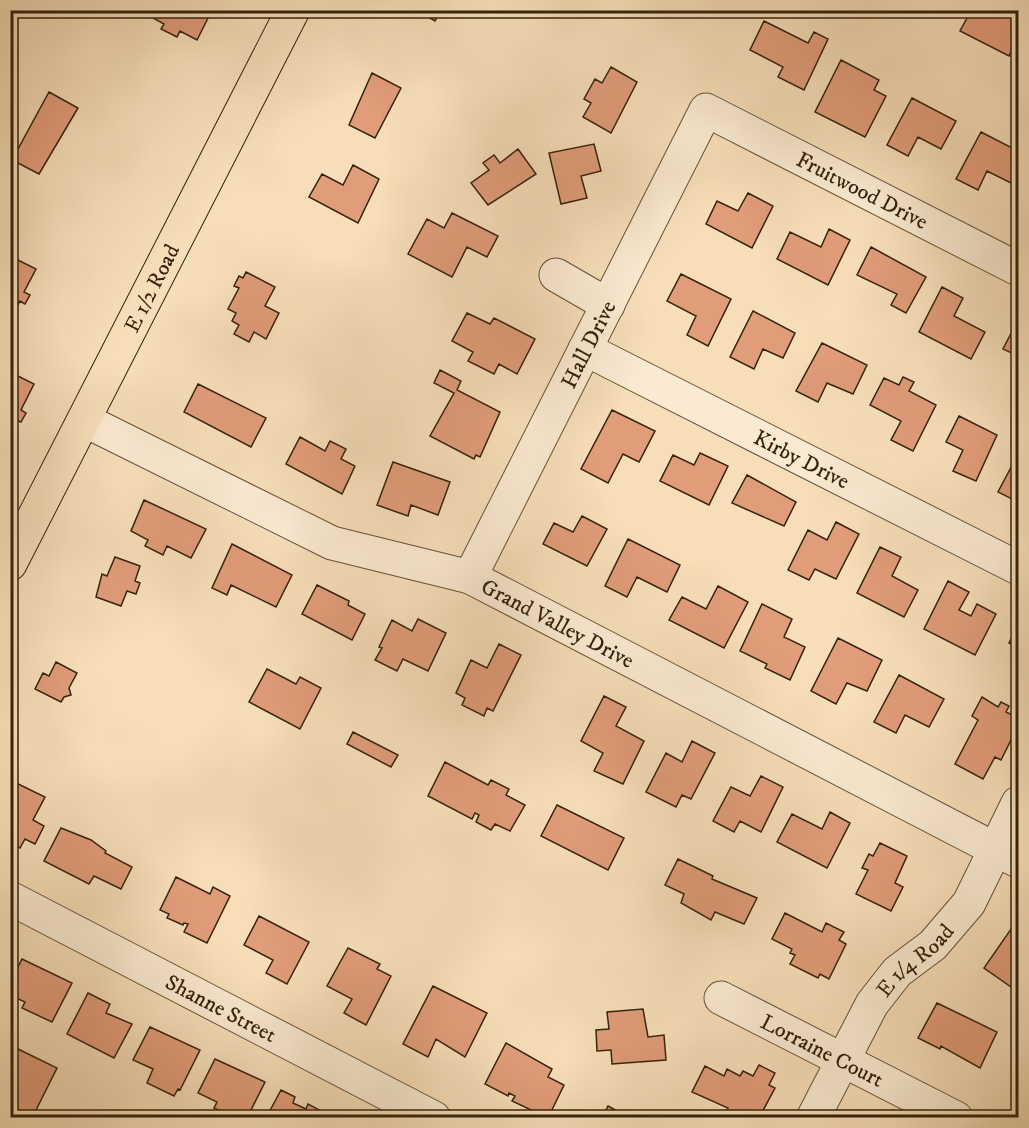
<svg xmlns="http://www.w3.org/2000/svg" width="1029" height="1128" font-family="'IM FELL DW Pica',serif">
  <style>
    .building { fill: #e19c7a; stroke: #33230c; stroke-width: 1.5 }
    .lines { fill: none; stroke-linecap: round; stroke-linejoin: round }
    .minor-casing { stroke: #645237; stroke-width: 35 }
    .major-casing { stroke: #33230c; stroke-width: 35 }
    .minor { stroke: #faead1; stroke-width: 33 }
    .major { stroke: #f7deb8; stroke-width: 33 }
    .labels { text-anchor: middle; stroke-width: 4.5; stroke-linejoin: round; paint-order: stroke }
    .street-label { font-size: 22px; fill: #33230c; stroke: #faead1 }
  </style>
  <rect width="100%" height="100%" fill="#f7deb8"/>
  <filter id="stains"><feTurbulence type="fractalNoise" baseFrequency=".00333" numOctaves="4"/><feColorMatrix values="0 0 0 0 .2 0 0 0 0 .09 0 0 0 0 .02 0 0 0 .5 -.17"/></filter>
  <radialGradient id="worn" r=".72"><stop offset=".6" stop-color="#630" stop-opacity="0"/><stop offset="1" stop-color="#630" stop-opacity=".3"/></radialGradient>
  <!-- building -->
  <path class="building" d="M148 10H212L197 40 180 31 177 37 161 29 164 24 146 14Z
    M416 10H441L435 21Z
    M956 10 1018 11V36L1009 56 960 31 967 18Z
    M764 21 808 43 814 32 828 39 804 90 778 77 783 67 750 50Z
    M841 60 879 80 874 90 886 96 865 137 815 112Z
    M611 67 637 82 611 133 583 117 591 103 584 99 595 79 602 83Z
    M372 73 401 88 375 138 349 125Z
    M49 92 78 108 39 174 12 160Z
    M912 98 956 121 941 149 918 137 908 156 887 145Z
    M981 132 1018 151V169L1011 183 987 171 978 190 956 179Z
    M594 144 601 171 581 176 587 198 561 204 549 153Z
    M518 149 536 174 488 205 471 183 489 170 483 163 494 155 500 163Z
    M353 165 379 179 358 223 309 197 322 174 343 185Z
    M748 193 773 206 752 248 706 224 717 201 738 211Z
    M452 213 498 236 487 257 467 247 452 277 408 254 427 219 444 228Z
    M829 229 850 240 828 285 777 259 790 232 821 247Z
    M871 247 926 277 906 313 891 305 897 294 857 275Z
    M12 257 36 269 24 292 30 295 25 304 20 301 13 315Z
    M246 272 275 287 265 306 279 313 266 339 254 332 249 342 234 334 239 325 232 321 236 313 228 309 239 288 234 286 239 276 243 278Z
    M681 274 731 299 708 346 687 335 696 316 667 301Z
    M942 287 963 298 954 316 985 332 971 359 919 332Z
    M753 311 795 333 783 358 763 349 754 369 730 357Z
    M467 313 490 324 494 318 535 339 517 374 499 364 494 374 468 361 473 352 452 341Z
    M1017 322 1018 323V356L1003 349Z
    M822 343 867 365 853 394 827 383 818 402 796 391Z
    M440 370 461 381 457 390 500 412 480 457 476 455 474 459 430 436 454 393 434 383Z
    M10 372 34 384 21 410 26 413 21 422 16 420 10 431Z
    M903 377 914 382 909 391 936 405 913 451 891 440 901 421 870 405 884 378 899 385Z
    M198 384 266 418 251 447 184 412Z
    M612 410 655 431 639 462 623 454 608 483 581 469Z
    M959 416 997 435 976 481 953 471 963 450 946 442Z
    M300 437 325 451 330 441 346 449 341 459 355 466 342 494 286 464Z
    M700 453 728 466 709 505 660 481 673 455 694 465Z
    M1018 454V502L998 492Z
    M393 462 450 482 438 515 411 505 408 516 377 505Z
    M747 475 796 502 784 526 732 503Z
    M144 500 206 529 191 558 167 546 163 555 145 546 148 540 131 531Z
    M582 516 607 529 587 566 543 544 554 523 573 532Z
    M836 522 859 534 836 579 815 569 809 580 788 570 808 530 827 540Z
    M628 539 680 565 667 592 637 577 627 597 605 586Z
    M232 544 292 575 276 607 231 585 227 595 212 588Z
    M880 547 901 557 892 576 918 590 904 617 857 593Z
    M115 557 140 566 135 581 140 583 136 594 127 591 121 606 96 597 102 574 107 576Z
    M948 581 969 592 959 610 971 616 977 604 996 614 975 655 924 629Z
    M317 585 349 601 348 605 365 614 352 640 302 614Z
    M718 586 748 602 724 648 669 620 682 597 706 609Z
    M762 604 792 619 784 637 805 647 790 680 765 668 767 664 740 651Z
    M418 619 446 633 428 671 403 659 397 671 375 660 382 648 379 647 392 620 412 631Z
    M1018 625V648L1009 643Z
    M838 638 882 660 867 691 847 683 836 704 811 691Z
    M499 644 521 655 493 711 487 708 484 716 462 705 465 698 456 693 471 660 487 668Z
    M56 662 77 673 69 688 71 695 64 697 61 702 35 689 43 673 49 676Z
    M267 669 296 684 300 677 321 688 300 729 249 702Z
    M899 675 944 699 929 727 905 715 896 733 874 722Z
    M604 696 626 707 616 726 644 741 623 784 594 771 603 753 581 741Z
    M982 697 998 707 1001 702 1009 706 1006 712 1018 718V726L1001 760 995 757 983 779 955 764 978 720 972 716Z
    M353 732 398 755 391 767 347 744Z
    M692 741 715 753 691 799 682 795 676 807 646 792 666 753 682 762Z
    M445 762 488 785 491 780 509 789 506 795 525 805 510 831 495 824 491 830 476 822 479 815 475 813 472 819 428 796Z
    M761 776 783 787 761 832 740 821 734 832 713 821 731 787 750 796Z
    M10 780 45 797 33 820 44 826 35 844 25 839 20 848 10 843Z
    M557 805 624 838 608 870 541 836Z
    M830 812 850 823 827 868 777 842 792 814 822 829Z
    M61 828 91 840 106 851 105 853 132 867 121 889 94 876 89 884 44 861Z
    M880 843 907 856 895 883 903 887 891 911 856 894 868 870 862 868 869 854 873 856Z
    M678 859 713 876 712 879 757 898 744 924 715 912 711 920 681 903 684 894 665 885Z
    M176 877 210 894 213 887 230 896 207 943 184 932 188 924 184 923 183 925 167 918 169 914 160 910Z
    M785 913 822 932 826 923 844 932 839 940 846 944 829 979 820 974 818 978 790 964 795 955 790 953 792 949 772 939Z
    M259 916 309 942 287 984 266 973 273 960 244 945Z
    M1018 919V976L1011 987 984 968Z
    M348 948 380 964 377 969 391 976 366 1025 344 1013 352 999 327 986Z
    M22 959 72 983 52 1022 22 1008 25 1002 10 995V983Z
    M433 986 487 1013 465 1057 436 1039 428 1057 403 1044Z
    M88 993 110 1004 106 1013 132 1024 114 1058 67 1034Z
    M937 1003 997 1032 980 1068 941 1046 940 1049 918 1038Z
    M643 1009 648 1037 664 1035 666 1060 612 1064 611 1050 597 1051 596 1030 609 1029 607 1012Z
    M150 1027 200 1050 180 1090 178 1089 174 1096 147 1083 153 1069 133 1060Z
    M506 1043 552 1069 548 1077 564 1085 548 1118 512 1101 515 1096 509 1093 508 1096 485 1084Z
    M16 1048 57 1068 32 1118 10 1109V1059Z
    M215 1059 265 1082 247 1118H234L214 1108 217 1102 198 1093Z
    M759 1065 775 1073 769 1085 775 1088 759 1118H725L723 1116 728 1108 692 1092 705 1066 724 1076 727 1069 740 1076 743 1071 753 1076Z
    M281 1090 295 1097 293 1103 306 1109 308 1104 329 1115 327 1118H266Z
    M608 1106 630 1118H602Z"/>
  <g class="lines">
    <defs>
      <g id="minor">
        <path d="M556 275 608 305"/>
        <path id="s1" d="M585 349 1018 568"/>
        <path id="s2" d="M84 420 332 543 470 577 1018 861"/>
        <path id="s3" d="M470 577 706 110 1018 269"/>
        <path id="s4" d="M10 898 434 1118"/>
        <path id="s5" d="M721 998 956 1118"/>
        <path id="s6" d="M813 1118 872 1004 897 972 933 945 969 903 1018 803"/>
      </g>
      <g id="major">
        <path id="s7" d="M10 564 293 10"/>
      </g>
    </defs>
    <!-- minor casing -->
    <use href="#minor" class="minor-casing"/>
    <!-- major casing -->
    <use href="#major" class="major-casing"/>
    <!-- minor -->
    <use href="#minor" class="minor"/>
    <!-- major -->
    <use href="#major" class="major"/>
  </g>
  <g class="labels">
    <!-- street labels -->
    <g class="street-label">
      <text dy="8" stroke="none"><textPath href="#s3" startOffset="699">Fruitwood Drive</textPath></text>
      <text dy="8" stroke="none"><textPath href="#s7" startOffset="310">E 1/2 Road</textPath></text>
      <text dy="8" stroke="none"><textPath href="#s3" startOffset="261">Hall Drive</textPath></text>
      <text dy="8" stroke="none"><textPath href="#s1" startOffset="243">Kirby Drive</textPath></text>
      <text dy="8" stroke="none"><textPath href="#s2" startOffset="518">Grand Valley Drive</textPath></text>
      <text dy="8" stroke="none"><textPath href="#s6" startOffset="190">E 1/4 Road</textPath></text>
      <text dy="8" stroke="none"><textPath href="#s4" startOffset="238">Shanne Street</textPath></text>
      <text dy="8" stroke="none"><textPath href="#s5" startOffset="114">Lorraine Court</textPath></text>
    </g>
  </g>
  <!-- margin -->
  <rect width="1029" height="1128" fill="none" stroke="#f7deb8" stroke-width="36"/>
  <rect x="12" y="12" width="1005" height="1104" fill="none" stroke="#33230c" stroke-width="3"/>
  <rect x="18" y="18" width="993" height="1092" fill="none" stroke="#33230c" stroke-width="1.5"/>
  <rect width="100%" height="100%" filter="url(#stains)"/>
  <rect width="100%" height="100%" fill="url(#worn)"/>
</svg>
